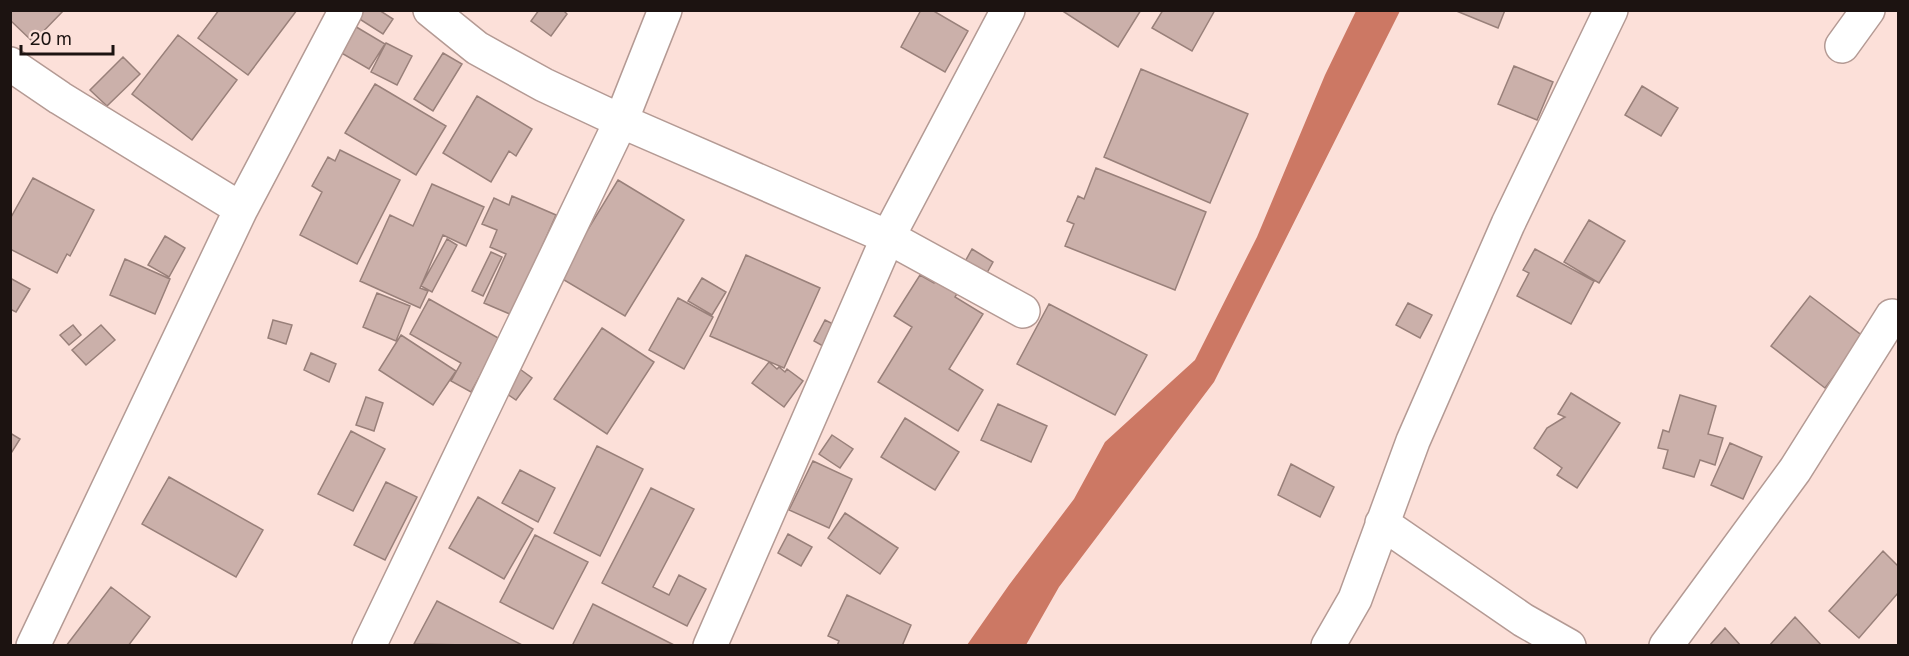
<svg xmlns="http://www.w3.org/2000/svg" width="1909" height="656" font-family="'Golos Text',sans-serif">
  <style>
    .water { fill: #cc7864 }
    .building { fill: #cbb0aa; stroke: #99807a; stroke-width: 1.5 }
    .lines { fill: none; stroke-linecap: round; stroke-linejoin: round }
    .minor-casing { stroke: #b49a94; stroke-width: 36 }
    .minor { stroke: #fff; stroke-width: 33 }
  </style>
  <rect width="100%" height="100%" fill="#fce0d9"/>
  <!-- water -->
  <path class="water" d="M1356 11H1400L1214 382 1059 587 1026 645H967L1009 585 1074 499 1105 442 1195 360 1257 237 1325 75Z"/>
  <!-- building -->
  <path class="building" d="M10 10H64L33 42 10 20Z
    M219 10H297L248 75 198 38Z
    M364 10H379L393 19 383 34 358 18Z
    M539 10H563L567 14 551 36 531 21Z
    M921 10H932L968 31 945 72 901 47Z
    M1061 10H1141L1118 47Z
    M1163 10H1215L1192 51 1152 28Z
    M1454 10H1505L1498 28Z
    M353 25 385 44 369 69 338 51Z
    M178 35 237 80 192 140 132 94Z
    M386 43 412 56 397 85 371 72Z
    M443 53 462 64 433 111 414 99Z
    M123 57 140 74 107 106 90 90Z
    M1514 66 1553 82 1537 120 1498 104Z
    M1141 69 1248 114 1210 203 1104 157Z
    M375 84 446 126 416 175 345 133Z
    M1642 86 1678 108 1661 136 1625 115Z
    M477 96 532 129 516 156 509 151 491 182 443 153Z
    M340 150 400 180 357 264 300 235 322 192 312 186 328 157 335 161Z
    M1096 168 1206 212 1175 290 1065 246 1074 224 1067 221 1078 196 1084 199Z
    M33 178 94 210 70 256 67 254 57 273 10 249V219Z
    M618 180 684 220 625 316 559 277Z
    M432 184 484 207 466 246 443 235 420 288 428 291 420 308 360 281 390 215 413 226Z
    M512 196 556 215 512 315 484 303 506 254 490 247 497 230 482 224 494 198 509 205Z
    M1589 220 1625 241 1599 283 1564 262Z
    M165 236 185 248 169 277 148 265Z
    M447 239 457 245 432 292 421 286Z
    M972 249 993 262 983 280 962 267Z
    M1535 249 1594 281 1571 324 1517 296 1529 273 1523 270Z
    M491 252 502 257 483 296 472 291Z
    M746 255 820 288 784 368 710 336Z
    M125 259 170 279 155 314 110 295Z
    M941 273 962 285 955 297 983 314 949 369 983 390 958 431 878 382 912 327 894 316 920 275 934 283Z
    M10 278 30 289 16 312 10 309Z
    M702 278 726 292 712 315 688 301Z
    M377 293 410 306 396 341 363 327Z
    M1810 296 1864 337 1825 388 1771 346Z
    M678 298 713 317 684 369 649 350Z
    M429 299 500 339 471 392 451 381 461 363 410 334Z
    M1408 303 1432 315 1420 338 1396 325Z
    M1049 304 1147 355 1115 415 1017 364Z
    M273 320 292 325 286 344 268 338Z
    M825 320 839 327 828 349 814 341Z
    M73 325 81 335 69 345 60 335Z
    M101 325 115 340 86 365 72 350Z
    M602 328 654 362 607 434 554 399Z
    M401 335 456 371 433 405 379 370Z
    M311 353 336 364 329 382 304 370Z
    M769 362 777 369 779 367 785 372 787 369 803 381 784 407 752 383Z
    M517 367 532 378 516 400 501 390Z
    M1571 393 1620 423 1577 488 1557 475 1562 468 1534 448 1547 428 1565 417 1558 414Z
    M1680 395 1716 406 1708 434 1723 438 1715 465 1700 460 1694 477 1663 468 1668 450 1658 448 1663 430 1669 432Z
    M366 397 383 403 374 431 356 425Z
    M998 404 1047 426 1031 462 981 440Z
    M905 418 959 452 935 490 881 457Z
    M351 431 385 449 353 511 318 494Z
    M10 433 20 439 10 455Z
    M832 435 853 449 840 468 819 454Z
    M1730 443 1762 457 1743 499 1711 485Z
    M597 446 643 469 600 556 554 533Z
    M813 461 852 479 829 528 789 510Z
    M1291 464 1334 487 1320 517 1278 495Z
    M520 470 555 488 538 522 502 503Z
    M169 477 263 530 236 577 142 524Z
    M386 482 417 497 385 560 354 545Z
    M651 488 694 509 653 587 669 595 679 575 706 589 687 626 602 583Z
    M478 497 533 529 504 579 449 548Z
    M845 513 898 548 880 574 828 538Z
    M788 534 812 547 801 566 778 553Z
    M535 535 588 562 553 629 500 602Z
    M1883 551 1898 566V593L1859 638 1829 611Z
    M111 587 150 617 128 646H66Z
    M847 595 911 625 902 646H837L839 641 828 636Z
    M437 601 524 646 414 644Z
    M593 604 676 646H572Z
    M1795 617 1822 646H1769Z
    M1725 628 1741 646H1709Z"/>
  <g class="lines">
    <defs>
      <path id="minor" d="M430 10 477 48 544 85 621 121 888 237 1023 311
        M1842 46 1868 10
        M10 64 60 98 241 209
        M1382 523 1523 620 1569 646
        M33 646 241 209 346 10
        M369 646 621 121 665 10
        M710 646 888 237 1008 10
        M1328 646 1355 599 1413 441 1508 224 1611 10
        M1666 646 1795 470 1892 316"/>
    </defs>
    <!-- minor casing -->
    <use href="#minor" class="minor-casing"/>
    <!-- minor -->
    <use href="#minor" class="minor"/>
  </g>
  <!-- border -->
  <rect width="1909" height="656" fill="none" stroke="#1c1311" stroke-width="24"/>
  <!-- scale -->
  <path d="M21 45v9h92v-9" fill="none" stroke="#1c1311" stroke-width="3"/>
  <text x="30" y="45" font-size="18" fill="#1c1311" stroke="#fce0d9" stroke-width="4.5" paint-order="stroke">20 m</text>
</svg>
